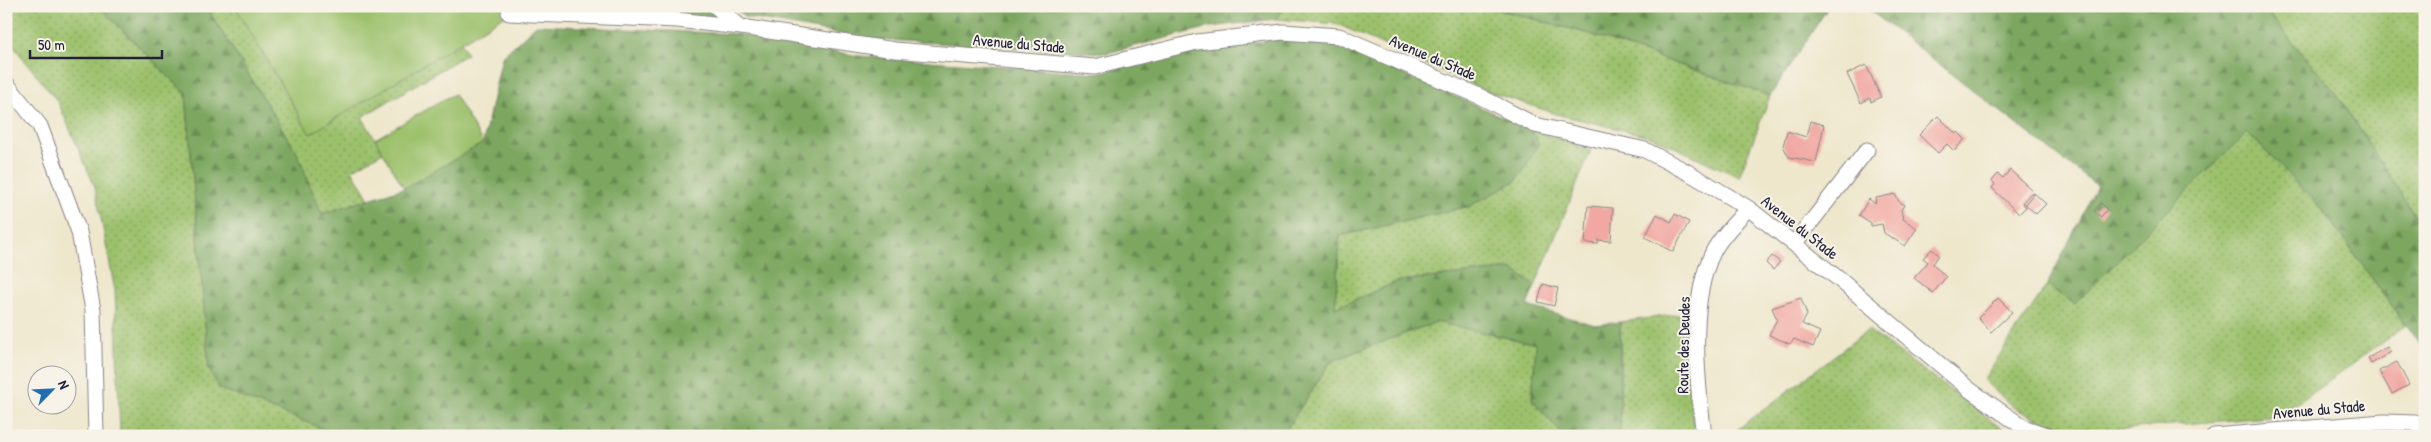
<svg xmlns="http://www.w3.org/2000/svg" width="2431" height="442" font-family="'Patrick Hand',sans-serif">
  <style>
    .grass { fill: url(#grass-dots); stroke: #5f7254 }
    .forest { fill: url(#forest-firs); stroke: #50644e }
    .park { fill: #9cc16c; stroke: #5f7254 }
    .building { fill: #f1a8a3 }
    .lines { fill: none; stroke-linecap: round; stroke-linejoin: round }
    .street-casing { stroke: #888484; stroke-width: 17 }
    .street { stroke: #fff; stroke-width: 15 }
    .labels { text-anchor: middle; stroke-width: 4; stroke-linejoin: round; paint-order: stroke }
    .street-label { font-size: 16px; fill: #22223b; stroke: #f7f3e8 }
  </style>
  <defs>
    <pattern id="grass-dots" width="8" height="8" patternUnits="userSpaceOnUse" patternTransform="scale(1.25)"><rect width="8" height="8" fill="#9cc16c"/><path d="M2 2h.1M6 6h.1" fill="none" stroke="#7f9c5a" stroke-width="1.8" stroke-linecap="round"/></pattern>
    <pattern id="forest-firs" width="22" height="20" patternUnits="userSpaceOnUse" patternTransform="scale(1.25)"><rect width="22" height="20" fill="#7da760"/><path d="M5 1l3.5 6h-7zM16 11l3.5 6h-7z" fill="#668850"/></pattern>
  </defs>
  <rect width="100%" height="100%" fill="#f7f3e8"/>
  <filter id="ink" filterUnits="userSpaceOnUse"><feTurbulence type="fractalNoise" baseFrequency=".02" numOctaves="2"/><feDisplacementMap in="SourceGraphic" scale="10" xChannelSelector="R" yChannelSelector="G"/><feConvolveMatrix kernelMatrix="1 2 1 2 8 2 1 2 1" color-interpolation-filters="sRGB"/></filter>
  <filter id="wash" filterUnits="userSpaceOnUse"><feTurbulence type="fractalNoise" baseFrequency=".0096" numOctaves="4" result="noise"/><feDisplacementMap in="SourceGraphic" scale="20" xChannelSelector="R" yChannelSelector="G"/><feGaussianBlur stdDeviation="1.12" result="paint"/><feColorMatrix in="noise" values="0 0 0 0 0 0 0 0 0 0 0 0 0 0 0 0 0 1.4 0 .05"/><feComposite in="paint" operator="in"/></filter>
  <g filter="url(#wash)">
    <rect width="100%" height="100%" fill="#eee7cc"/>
    <!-- grass -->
    <path class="grass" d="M6 6H99L186 94 209 370 221 389 342 436H120L115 291 95 187 58 102 6 37Z
      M206 6H235L310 134 461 42 467 54 362 117 383 152 352 170 369 199 321 214 297 153Z
      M1285 6H1485L1590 34 1770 96 1739 177 1653 137 1560 115 1484 90 1337 24 1276 19Z
      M2262 6H2425V231L2337 94Z
      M1531 129 1591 150 1535 286 1512 269 1399 281 1335 308 1340 236 1470 206Z
      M2247 132 2320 207 2406 325 2280 416 2101 431 2051 425 2014 408 1983 380 2047 285 2075 304Z
      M1689 313V391L1695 436H1620V322Z
      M1436 322 1537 344 1532 399 1563 436H1282L1331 361Z
      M1868 330 2009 433 2018 436H1729Z"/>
    <!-- forest -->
    <path class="forest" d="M99 6H206L297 153 322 214 404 188 483 143 502 57 536 25 737 34 859 56 1097 73 1202 49 1283 39 1338 46 1531 129 1539 144 1517 180 1470 206 1340 236 1335 308 1399 281 1512 269 1535 286 1527 306 1595 325 1620 322V436H1563L1532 399 1536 344 1436 322 1331 361 1282 436H342L220 389 209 370 186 94Z
      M577 6H705L721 19Z
      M733 6H1285L1276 19 1210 27 1107 53 869 39 745 17Z
      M1485 6H1829L1770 96 1590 34Z
      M1864 6H2262L2337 94 2425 231V351L2320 207 2247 132 2075 304 2047 285 2097 186Z"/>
    <!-- park -->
    <path class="park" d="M235 6H504L509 13 310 134Z
      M454 94 483 143 404 188 375 139Z"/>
    <g id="blocks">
      <!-- building -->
      <path class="building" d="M1866 65 1881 97 1871 102 1870 98 1861 103 1847 74Z
        M1938 116 1956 134 1958 132 1965 139 1954 151 1947 144 1938 153 1919 135Z
        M1810 121 1824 125 1816 162 1789 157 1783 146 1787 131 1806 137Z
        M2010 170 2033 191 2022 203 2026 207 2019 214 1992 188 1995 184 1992 181 1998 174 2003 178Z
        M2034 193 2046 204 2036 214 2025 204Z
        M1895 194 1899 202 1904 205 1901 210 1903 219 1917 228 1905 246 1884 233 1882 224 1871 226V223L1859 215 1869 199 1875 204 1876 198Z
        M2101 203 2107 209 2101 217 2094 211Z
        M1588 206 1613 208 1611 241 1598 240V244L1585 243Z
        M1657 214 1671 222 1675 214 1689 222 1673 252 1645 237Z
        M1932 249 1939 255 1933 264 1946 277 1933 293 1914 278 1928 262 1923 258Z
        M1772 256 1780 262 1773 270 1766 263Z
        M1543 284 1558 288 1554 306 1538 302Z
        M1801 298 1807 315 1802 324 1820 332 1813 347 1794 339 1790 344 1769 335 1777 319 1772 308Z
        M1998 298 2012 312 1991 332 1978 318Z
        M2387 347 2391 352 2371 364 2368 358Z
        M2397 362 2409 385 2392 394 2379 371Z"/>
    </g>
  </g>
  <g filter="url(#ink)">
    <use href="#blocks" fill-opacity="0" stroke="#888484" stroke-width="1"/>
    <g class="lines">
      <defs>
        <path id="street" d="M715 6 741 27 895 50 1095 67 1197 42 1283 32 1339 36 1479 96 1535 125 1645 150 1691 174 1748 208 1840 280 1970 390 2023 427 2049 436
          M509 13 677 20 741 27
          M6 83 40 126 79 232 93 310 96 436
          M1794 244 1867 150
          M1704 436C1697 381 1688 300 1714 250 1722 235 1737 221 1748 208
          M2214 436 2383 422 2415 423 2425 430"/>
      </defs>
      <!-- street casing -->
      <use href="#street" class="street-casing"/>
      <!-- street -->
      <use href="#street" class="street"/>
    </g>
  </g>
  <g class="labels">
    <!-- street labels -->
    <g class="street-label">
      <text transform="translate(1019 43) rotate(5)" y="6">Avenue du Stade</text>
      <text transform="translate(1433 57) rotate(23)" y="6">Avenue du Stade</text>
      <text transform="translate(1800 227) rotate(38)" y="6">Avenue du Stade</text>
      <text transform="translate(1683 345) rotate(-89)" y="6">Route des Deudes</text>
      <text transform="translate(2319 409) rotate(-5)" y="6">Avenue du Stade</text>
    </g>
  </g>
  <!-- margin -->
  <rect width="2431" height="442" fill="none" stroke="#f7f3e8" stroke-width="25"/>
  <!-- north arrow -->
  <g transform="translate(52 390) rotate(66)"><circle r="24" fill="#f7f3e8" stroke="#a29fa3"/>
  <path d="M0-4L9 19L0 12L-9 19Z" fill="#1f6fb2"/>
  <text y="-8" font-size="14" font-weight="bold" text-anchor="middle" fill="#22223b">N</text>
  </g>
  <!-- scale -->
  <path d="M30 50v8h132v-8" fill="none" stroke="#22223b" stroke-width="2.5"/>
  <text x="38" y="50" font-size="15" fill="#22223b" stroke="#f7f3e8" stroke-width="4" paint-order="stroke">50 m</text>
</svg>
